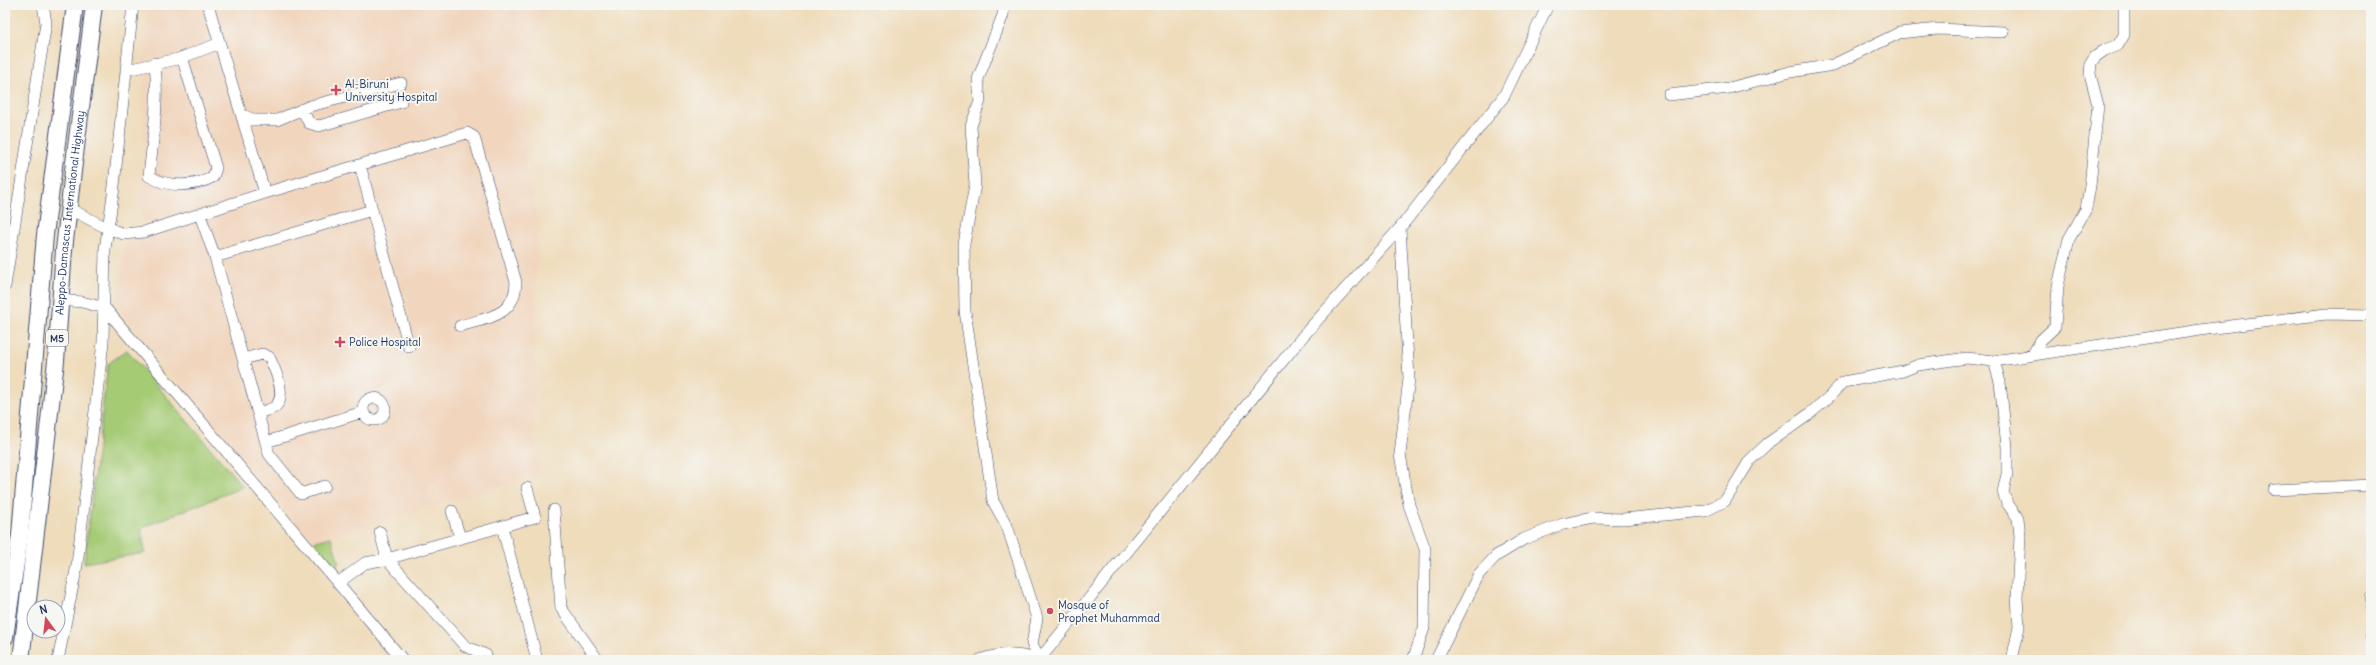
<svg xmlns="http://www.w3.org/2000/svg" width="2376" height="665" font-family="Delius,sans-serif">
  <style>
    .built { fill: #f1d5bd }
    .grass { fill: #a5cb75; stroke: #607d6a }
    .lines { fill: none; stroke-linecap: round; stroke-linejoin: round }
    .minor-casing { stroke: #3b496c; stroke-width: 12 }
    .highway-casing { stroke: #3b496c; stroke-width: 18 }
    .minor { stroke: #fff; stroke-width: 11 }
    .highway { stroke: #fff; stroke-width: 16 }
    .poi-dot { fill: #d1495b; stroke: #f6f6f2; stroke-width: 1.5 }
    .labels { text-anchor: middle; stroke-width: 4; stroke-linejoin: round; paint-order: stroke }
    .shield { fill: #f6f6f2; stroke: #5d6b8a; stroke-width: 1 }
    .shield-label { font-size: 10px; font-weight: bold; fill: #1b2f5e }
    .poi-label { font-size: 11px; fill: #1b2f5e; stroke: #f6f6f2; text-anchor: start }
    .street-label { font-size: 11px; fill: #1b2f5e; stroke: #f6f6f2 }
  </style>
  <rect width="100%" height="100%" fill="#f6f6f2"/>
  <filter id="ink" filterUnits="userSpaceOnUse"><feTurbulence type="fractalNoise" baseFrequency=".025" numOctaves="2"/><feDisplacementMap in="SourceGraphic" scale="8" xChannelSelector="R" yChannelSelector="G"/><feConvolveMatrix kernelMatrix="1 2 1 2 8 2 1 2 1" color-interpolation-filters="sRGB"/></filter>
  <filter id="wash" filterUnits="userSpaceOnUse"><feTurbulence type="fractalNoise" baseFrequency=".012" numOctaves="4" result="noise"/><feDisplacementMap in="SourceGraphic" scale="16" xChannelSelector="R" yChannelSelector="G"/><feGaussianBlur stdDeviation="0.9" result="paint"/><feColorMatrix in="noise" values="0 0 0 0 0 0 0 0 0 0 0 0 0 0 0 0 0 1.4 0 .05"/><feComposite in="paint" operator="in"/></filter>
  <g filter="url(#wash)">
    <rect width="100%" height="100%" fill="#efdcbb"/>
    <!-- built -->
    <path class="built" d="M149 5H544L545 13 528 74 526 171 538 217 533 438 541 474 313 542 239 455 125 317 119 306 118 294 126 243 149 236 138 198 144 187 143 48Z
      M581 646 590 660H551L549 653Z"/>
    <!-- grass -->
    <path class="grass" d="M127 350 243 487 141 528 145 553 84 563 108 364Z
      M331 537 339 563 334 567 313 542Z"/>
  </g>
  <g filter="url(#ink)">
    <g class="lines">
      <defs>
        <path id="minor" d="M208 5 265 193
          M155 63C159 101 153 138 149 176 168 188 194 187 213 177L216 168 182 57
          M126 70 178 59 220 43
          M1669 95 1729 88 1790 72 1833 65 1899 33 1938 29 2003 32
          M302 109 309 123 319 126 401 102
          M242 115 255 120H277L310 106 401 83
          M360 165 409 347
          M68 208 107 228 124 234 144 232 265 193 467 133 474 137 516 282C515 317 488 317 460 326
          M200 215 215 257 269 454 301 494 325 486
          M1400 228 1409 378 1400 454 1409 505 1425 549 1424 628 1413 660
          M215 257 372 210
          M5 286 46 23 43 5
          M60 300 82 302 105 308 403 660
          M2033 354 2041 340 2055 327 2058 286 2069 239 2086 209 2090 186 2098 105 2090 74 2091 63 2095 57 2105 50 2118 45 2124 35V5
          M243 359 262 354 269 357C275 369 289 399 273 408 269 410 263 411 258 413
          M1994 361 2000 382 2007 447V474L2003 492 2007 503 2018 518 2020 536 2017 598 2019 627 2012 660
          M363 409a11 11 0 1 1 22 0a11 11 0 1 1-22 0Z
          M266 442 363 412
          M2274 490 2371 485
          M554 510 561 608 598 660
          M452 511 460 538
          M502 526 537 660
          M380 532 387 559 465 646 486 655 487 660
          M338 583 365 563 387 559 535 517 527 488
          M2371 597V635
          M58 660 77 565 103 342 105 249 113 195 133 5
          M980 660C1003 652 1016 654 1040 659L1032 644 1037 618 1007 526 993 501 965 311 964 244 975 185 971 126 980 101 978 79 1003 15 1004 5
          M1039 660 1303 336 1400 228 1504 96 1548 5
          M1436 660 1479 574 1496 556 1524 539 1563 524 1593 518 1623 519 1705 511 1725 501 1750 460 1767 444 1808 415 1828 398 1843 382 1903 371 1918 365 1967 358 1994 361 2207 329 2326 314 2371 315"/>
        <g id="highway">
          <path d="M5 637 20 535 45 235 75 5"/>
          <path id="s1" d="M21 660 56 361 64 250 73 171 94 5"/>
        </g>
      </defs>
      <!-- minor casing -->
      <use href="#minor" class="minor-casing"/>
      <!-- highway casing -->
      <use href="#highway" class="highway-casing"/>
      <!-- minor -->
      <use href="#minor" class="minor"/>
      <!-- highway -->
      <use href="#highway" class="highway"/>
    </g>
  </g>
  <!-- markers -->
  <g class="poi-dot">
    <path d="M334 84h4v4h4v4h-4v4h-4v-4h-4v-4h4z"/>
    <path d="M338 336h4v4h4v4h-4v4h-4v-4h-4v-4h4z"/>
    <circle cx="1050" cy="611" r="4"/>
  </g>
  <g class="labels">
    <!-- shield labels -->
    <rect class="shield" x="46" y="330" width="22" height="16" rx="3"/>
    <g class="shield-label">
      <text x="57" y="342">M5</text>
    </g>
    <!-- poi labels -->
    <g class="poi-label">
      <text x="345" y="88">Al-Biruni<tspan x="345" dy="13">University Hospital</tspan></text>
      <text x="349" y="346">Police Hospital</text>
      <text x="1058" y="609">Mosque of<tspan x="1058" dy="13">Prophet Muhammad</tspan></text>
    </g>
    <!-- street labels -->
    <g class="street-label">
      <text dy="4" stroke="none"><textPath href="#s1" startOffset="450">Aleppo-Damascus International Highway</textPath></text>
    </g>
  </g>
  <!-- margin -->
  <rect width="2376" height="665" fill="none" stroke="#f6f6f2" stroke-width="20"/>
  <!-- north arrow -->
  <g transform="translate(46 619) rotate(345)"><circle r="19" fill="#f6f6f2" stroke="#9ea6b7"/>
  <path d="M0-3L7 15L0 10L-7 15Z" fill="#d1495b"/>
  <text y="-6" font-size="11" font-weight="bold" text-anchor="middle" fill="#1b2f5e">N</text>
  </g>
</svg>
